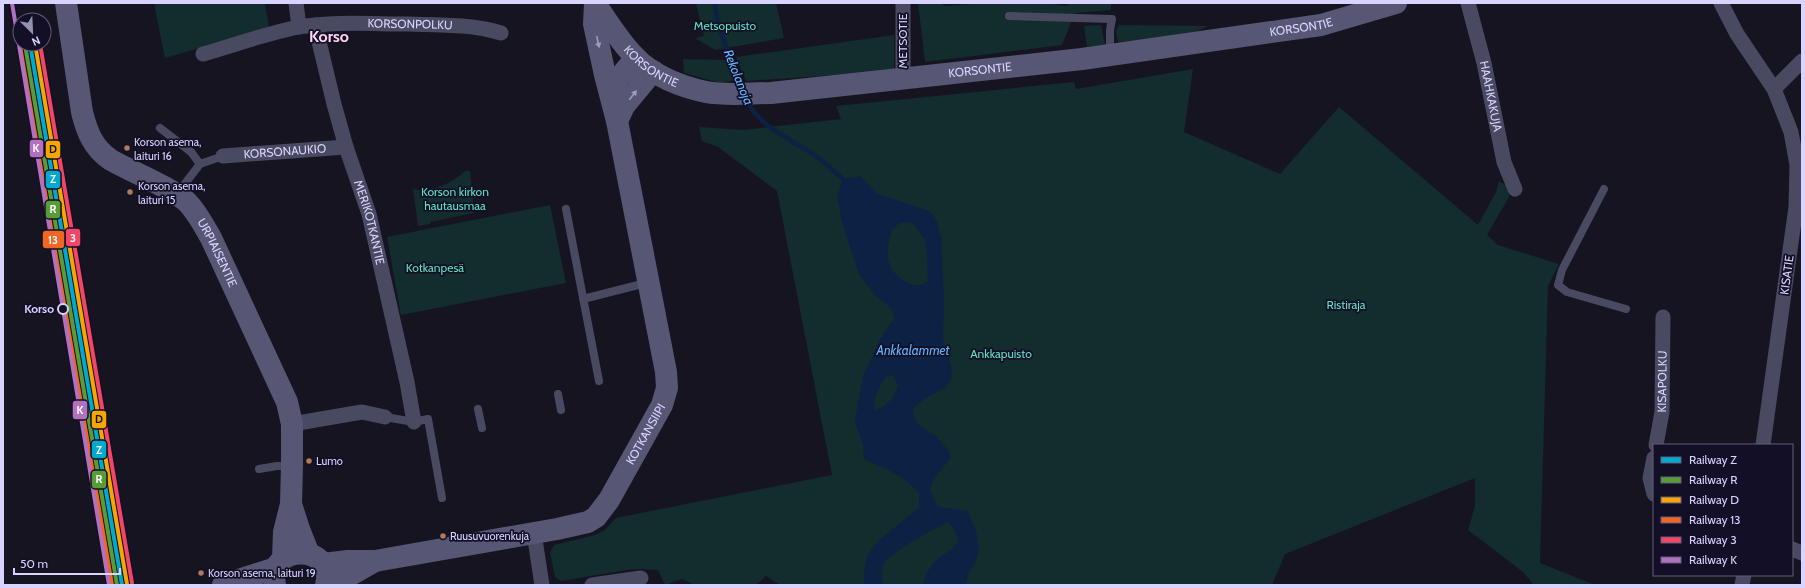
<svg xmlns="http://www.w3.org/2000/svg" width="1805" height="588" font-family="Cabin,sans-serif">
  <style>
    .green { fill: #132c2d }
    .water { fill: #0d2144; fill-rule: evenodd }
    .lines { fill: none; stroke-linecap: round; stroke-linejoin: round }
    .stream { stroke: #0d2144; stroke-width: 4.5 }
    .lane { stroke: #4a4962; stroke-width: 8 }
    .street { stroke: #4a4962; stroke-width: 15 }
    .secondary { stroke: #575674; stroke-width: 22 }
    .rail-1-casing { stroke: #130f26; stroke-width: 7 }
    .rail-2-casing { stroke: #130f26; stroke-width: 7 }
    .rail-3-casing { stroke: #130f26; stroke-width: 7 }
    .rail-4-casing { stroke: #130f26; stroke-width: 7 }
    .rail-5-casing { stroke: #130f26; stroke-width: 7 }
    .rail-6-casing { stroke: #130f26; stroke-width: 7 }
    .rail-1 { stroke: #00a9ce; stroke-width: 4 }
    .rail-2 { stroke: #589c38; stroke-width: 4 }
    .rail-3 { stroke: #f7a600; stroke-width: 4 }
    .rail-4 { stroke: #f26522; stroke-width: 4 }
    .rail-5 { stroke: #f34667; stroke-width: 4 }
    .rail-6 { stroke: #b270bf; stroke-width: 4 }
    .oneway { fill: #9e9bc0 }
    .bus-dot { fill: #b07c57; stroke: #130f26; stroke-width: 1.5 }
    .stop-dot { fill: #130f26; stroke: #d9d4ff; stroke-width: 2 }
    .labels { text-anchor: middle; stroke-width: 3.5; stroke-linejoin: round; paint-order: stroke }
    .bus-label { font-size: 11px; fill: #d9d4ff; stroke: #130f26; text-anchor: start }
    .street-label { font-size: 12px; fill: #d9d4ff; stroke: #130f26 }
    .park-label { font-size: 12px; fill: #5fe0c0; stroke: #130f26 }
    .stop-label { font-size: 12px; font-weight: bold; fill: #d9d4ff; stroke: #130f26; text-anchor: end }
    .water-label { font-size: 13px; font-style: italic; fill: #62b6ff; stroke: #130f26 }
    .district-label { font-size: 16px; font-weight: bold; fill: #ffd6f0; stroke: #130f26 }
    .line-badge { stroke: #130f26; stroke-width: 1.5 }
    .badge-label { font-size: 11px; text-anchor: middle; font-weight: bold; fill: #fff }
    .pale-badge-label { font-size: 11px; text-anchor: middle; font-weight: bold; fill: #111 }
  </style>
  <rect width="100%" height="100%" fill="#161421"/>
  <!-- green -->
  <path class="green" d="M154 3H265L269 28 165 58Z
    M696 3H776L784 38 715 50 695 38 704 36Z
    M918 3H940L945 6C986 3 1027 0 1067 6L1068 3H1111V10L1075 13 1062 45 925 62Z
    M1101 25 1105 45 1087 47 1084 26Z
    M1119 25 1208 26 1189 35 1118 42 1116 31Z
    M894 35V71L746 81 736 57Z
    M683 59 728 60 735 80 720 83 684 73Z
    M1193 69 1184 132 1280 174 1339 107 1478 225 1496 192 1499 181 1510 188 1509 197 1487 235 1498 245 1559 264 1548 286 1540 563 1595 585H1534L1523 572 1468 530 1475 506V478L1285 554 1272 585H780L766 576 756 585H695L682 579 665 585 658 570 640 569 626 570 561 581 555 577 550 552 554 545 595 535 605 530 616 518 832 475 777 191 718 147 702 141 699 127 743 130 841 119 836 106 1074 82 1076 89Z
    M465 171H470L474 213 430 222V224L418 226 413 189C432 193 452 183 465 171Z
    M550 205 566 283 401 315 387 237Z"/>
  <!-- water -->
  <path class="water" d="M860 176 878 194 929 211 936 219 941 237 944 301 943 339 951 365 952 378 945 388 924 399 915 407 913 413 917 423 937 437 948 450 951 457 932 482 930 490 937 506 968 511C973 524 981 540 978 553 976 564 967 572 966 585H923C925 575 931 564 939 558 958 545 965 543 948 522 934 529 891 551 884 564 881 572 881 578 884 585H864C864 576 864 566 867 557 872 543 907 518 919 508V493C910 482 897 474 884 468 877 465 870 463 864 458L863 446 855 421 863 376 882 336 895 318 891 308 875 295 859 274 844 229 837 197 843 179ZM912 222 924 238 927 252 928 281C916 292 896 279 890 266 885 254 889 240 892 229L900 223ZM889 375 894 376 898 386C894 398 888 406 875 410 871 400 881 381 889 375Z"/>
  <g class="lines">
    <!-- stream -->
    <path class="stream" d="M715 3C715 27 734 64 742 87
      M747 100C758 127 797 142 820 159 828 166 836 173 843 179"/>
    <!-- lane -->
    <path class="lane" d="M1009 16 1112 19 1110 30V54
      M160 128 191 152 200 164
      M1604 189 1562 270 1558 285 1567 292 1626 309
      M177 194 200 164 223 156
      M566 209 599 381
      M583 299 638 285
      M558 394 561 410
      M478 409 482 428
      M385 417 414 422 428 419 442 498
      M259 469 277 466H292"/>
    <!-- street -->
    <g class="street">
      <path d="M296 3 299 27"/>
      <path d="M903 3V79"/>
      <path id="s1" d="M1468 3 1484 63 1504 162 1515 189"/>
      <path d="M1721 3 1737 34 1774 89 1791 132 1797 165 1796 207 1763 445"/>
      <path id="s2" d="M315 25 334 104 346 147 369 214 407 382 414 422"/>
      <path id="s3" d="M203 54C235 45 267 33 299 27 335 21 372 24 408 24 439 25 471 24 501 33"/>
      <path d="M1774 89 1802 61"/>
      <path id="s4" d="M223 156 346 147"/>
      <path d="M292 424 362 412 385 417"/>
      <path id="s5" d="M1656 445 1662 412 1663 317"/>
      <path d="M1654 458 1650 478 1654 494"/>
      <path d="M534 533 542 585"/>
      <path d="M1792 549 1802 553"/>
      <path d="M592 585 641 578"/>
      <path d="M1742 585 1744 575"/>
    </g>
    <!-- secondary -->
    <g class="secondary">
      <path id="s6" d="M66 3 82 112C87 132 93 148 111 160 132 172 170 187 187 202 197 212 204 226 211 238L287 402 292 424V466L291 504 284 532 283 559"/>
      <path id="s7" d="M595 3C607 21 619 41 635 57 653 76 682 87 706 92 727 96 750 93 771 93L1082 59 1321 25 1396 3"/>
      <path d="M611 93 618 79 636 58"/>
      <path d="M617 121 624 106 653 71"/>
      <path d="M291 504 299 529 309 554"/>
      <path id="s8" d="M323 564 348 561H375L557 529 588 522 596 517 609 500 662 405 667 388 666 372 617 121 605 75 594 24 595 3"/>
      <path d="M223 585 276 568"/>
      <path d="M275 585C266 542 337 544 326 585"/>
      <path d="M333 585 375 561"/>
    </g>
    <defs>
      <path id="rail-1" d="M30 44 122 585"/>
      <path id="rail-2" d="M25 45 117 585"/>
      <path id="rail-3" d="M35 44 127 584"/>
      <path id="rail-4" d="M20 46 112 585"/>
      <path id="rail-5" d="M40 44 132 583"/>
      <path id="rail-6" d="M12 3 109 585"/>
    </defs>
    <!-- rail-1 casing -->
    <use href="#rail-1" class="rail-1-casing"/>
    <!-- rail-2 casing -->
    <use href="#rail-2" class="rail-2-casing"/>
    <!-- rail-3 casing -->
    <use href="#rail-3" class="rail-3-casing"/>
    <!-- rail-4 casing -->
    <use href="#rail-4" class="rail-4-casing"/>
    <!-- rail-5 casing -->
    <use href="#rail-5" class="rail-5-casing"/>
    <!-- rail-6 casing -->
    <use href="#rail-6" class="rail-6-casing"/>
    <!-- rail-1 -->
    <use href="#rail-1" class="rail-1"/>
    <!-- rail-2 -->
    <use href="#rail-2" class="rail-2"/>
    <!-- rail-3 -->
    <use href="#rail-3" class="rail-3"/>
    <!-- rail-4 -->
    <use href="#rail-4" class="rail-4"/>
    <!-- rail-5 -->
    <use href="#rail-5" class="rail-5"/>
    <!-- rail-6 -->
    <use href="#rail-6" class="rail-6"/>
  </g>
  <!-- one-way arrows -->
  <defs><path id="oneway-solid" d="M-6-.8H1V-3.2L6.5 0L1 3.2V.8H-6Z"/></defs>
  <g class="oneway">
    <use href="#oneway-solid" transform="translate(598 42) rotate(78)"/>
    <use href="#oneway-solid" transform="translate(633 95) rotate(-52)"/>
  </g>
  <!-- markers -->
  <g class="bus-dot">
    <circle cx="127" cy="148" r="3.5"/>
    <circle cx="130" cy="192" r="3.5"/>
    <circle cx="309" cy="461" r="3.5"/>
    <circle cx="443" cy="536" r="3.5"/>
    <circle cx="201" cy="573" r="3.5"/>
  </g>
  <circle class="stop-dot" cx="63" cy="309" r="5"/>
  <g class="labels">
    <!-- bus labels -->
    <g class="bus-label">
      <text x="134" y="146">Korson asema,<tspan x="134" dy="14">laituri 16</tspan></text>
      <text x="138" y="190">Korson asema,<tspan x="138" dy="14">laituri 15</tspan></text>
      <text x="316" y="465">Lumo</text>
      <text x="450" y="540">Ruusuvuorenkuja</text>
      <text x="208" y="577">Korson asema, laituri 19</text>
    </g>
    <!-- street labels -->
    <g class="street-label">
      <text dy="4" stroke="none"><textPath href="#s3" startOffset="211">KORSONPOLKU</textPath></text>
      <text dy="4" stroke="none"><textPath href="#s7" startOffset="747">KORSONTIE</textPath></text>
      <text transform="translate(903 41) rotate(-90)" y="4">METSOTIE</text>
      <text dy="4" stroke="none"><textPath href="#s7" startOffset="86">KORSONTIE</textPath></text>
      <text dy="4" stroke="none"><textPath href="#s7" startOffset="423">KORSONTIE</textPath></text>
      <text dy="4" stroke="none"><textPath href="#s1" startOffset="96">HAAHKAKUJA</textPath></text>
      <text dy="4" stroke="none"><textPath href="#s4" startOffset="62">KORSONAUKIO</textPath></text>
      <text dy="4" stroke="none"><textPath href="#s2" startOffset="205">MERIKOTKANTIE</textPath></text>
      <text dy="4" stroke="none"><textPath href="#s6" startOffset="314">URPIAISENTIE</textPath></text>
      <text transform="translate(1787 275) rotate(-82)" y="4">KISATIE</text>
      <text dy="4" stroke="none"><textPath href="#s5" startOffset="64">KISAPOLKU</textPath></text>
      <text dy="4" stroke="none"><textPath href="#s8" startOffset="375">KOTKANSIIPI</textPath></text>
    </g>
    <!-- park labels -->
    <g class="park-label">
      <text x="725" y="30">Metsopuisto</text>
      <text x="455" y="196">Korson kirkon<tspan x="455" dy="14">hautausmaa</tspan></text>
      <text x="435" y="272">Kotkanpesä</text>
      <text x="1346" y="309">Ristiraja</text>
      <text x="1001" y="358">Ankkapuisto</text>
    </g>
    <!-- stop labels -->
    <g class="stop-label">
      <text x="54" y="313">Korso</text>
    </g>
    <!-- water labels -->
    <g class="water-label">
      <text transform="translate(739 77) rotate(68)" y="5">Rekolanoja</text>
      <text x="913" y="355">Ankkalammet</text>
    </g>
    <!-- district labels -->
    <g class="district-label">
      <text x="329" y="42">Korso</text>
    </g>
  </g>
  <g class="line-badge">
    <rect x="29" y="139" width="15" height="19" rx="4" fill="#b270bf"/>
    <rect x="45" y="140" width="16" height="19" rx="4" fill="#f7a600"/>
    <rect x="45" y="170" width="16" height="19" rx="4" fill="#00a9ce"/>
    <rect x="45" y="200" width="16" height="19" rx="4" fill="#589c38"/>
    <rect x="65" y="228" width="16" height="19" rx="4" fill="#f34667"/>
    <rect x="42" y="230" width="23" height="19" rx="4" fill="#f26522"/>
    <rect x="72" y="400" width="16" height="20" rx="4" fill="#b270bf"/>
    <rect x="91" y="410" width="16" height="19" rx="4" fill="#f7a600"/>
    <rect x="91" y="440" width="16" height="19" rx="4" fill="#00a9ce"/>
    <rect x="91" y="470" width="16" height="19" rx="4" fill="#589c38"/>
  </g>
  <g class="badge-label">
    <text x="36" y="152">K</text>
    <text x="53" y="183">Z</text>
    <text x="53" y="213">R</text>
    <text x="73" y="242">3</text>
    <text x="53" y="244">13</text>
    <text x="80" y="414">K</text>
    <text x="99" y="454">Z</text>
    <text x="99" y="483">R</text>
  </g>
  <g class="pale-badge-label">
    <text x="53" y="153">D</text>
    <text x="99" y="423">D</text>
  </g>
  <!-- border -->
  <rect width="1805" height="588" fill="none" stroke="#d9d4ff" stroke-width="8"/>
  <!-- legend -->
  <rect x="1653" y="444" width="140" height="132" fill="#130f26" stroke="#625e7d"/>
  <rect x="1661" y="457" width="20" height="6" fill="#00a9ce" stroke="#625e7d"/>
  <text x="1689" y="464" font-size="12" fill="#d9d4ff">Railway Z</text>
  <rect x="1661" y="477" width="20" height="6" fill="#589c38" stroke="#625e7d"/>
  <text x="1689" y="484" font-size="12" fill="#d9d4ff">Railway R</text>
  <rect x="1661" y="497" width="20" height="6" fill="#f7a600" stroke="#625e7d"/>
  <text x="1689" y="504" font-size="12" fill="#d9d4ff">Railway D</text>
  <rect x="1661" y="517" width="20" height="6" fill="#f26522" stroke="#625e7d"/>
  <text x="1689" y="524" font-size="12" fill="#d9d4ff">Railway 13</text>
  <rect x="1661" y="537" width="20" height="6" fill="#f34667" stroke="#625e7d"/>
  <text x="1689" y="544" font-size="12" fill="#d9d4ff">Railway 3</text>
  <rect x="1661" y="557" width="20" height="6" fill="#b270bf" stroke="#625e7d"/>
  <text x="1689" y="564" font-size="12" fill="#d9d4ff">Railway K</text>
  <!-- north arrow -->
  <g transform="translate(32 32) rotate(156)"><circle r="19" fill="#130f26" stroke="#625e7d"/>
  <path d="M0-3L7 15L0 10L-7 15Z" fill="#9591b1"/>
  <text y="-6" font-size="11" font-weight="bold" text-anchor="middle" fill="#d9d4ff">N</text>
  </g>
  <!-- scale -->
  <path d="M14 568v6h106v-6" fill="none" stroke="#d9d4ff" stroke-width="2"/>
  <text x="20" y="568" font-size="12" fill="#d9d4ff" stroke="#130f26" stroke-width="3" paint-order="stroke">50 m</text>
</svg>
